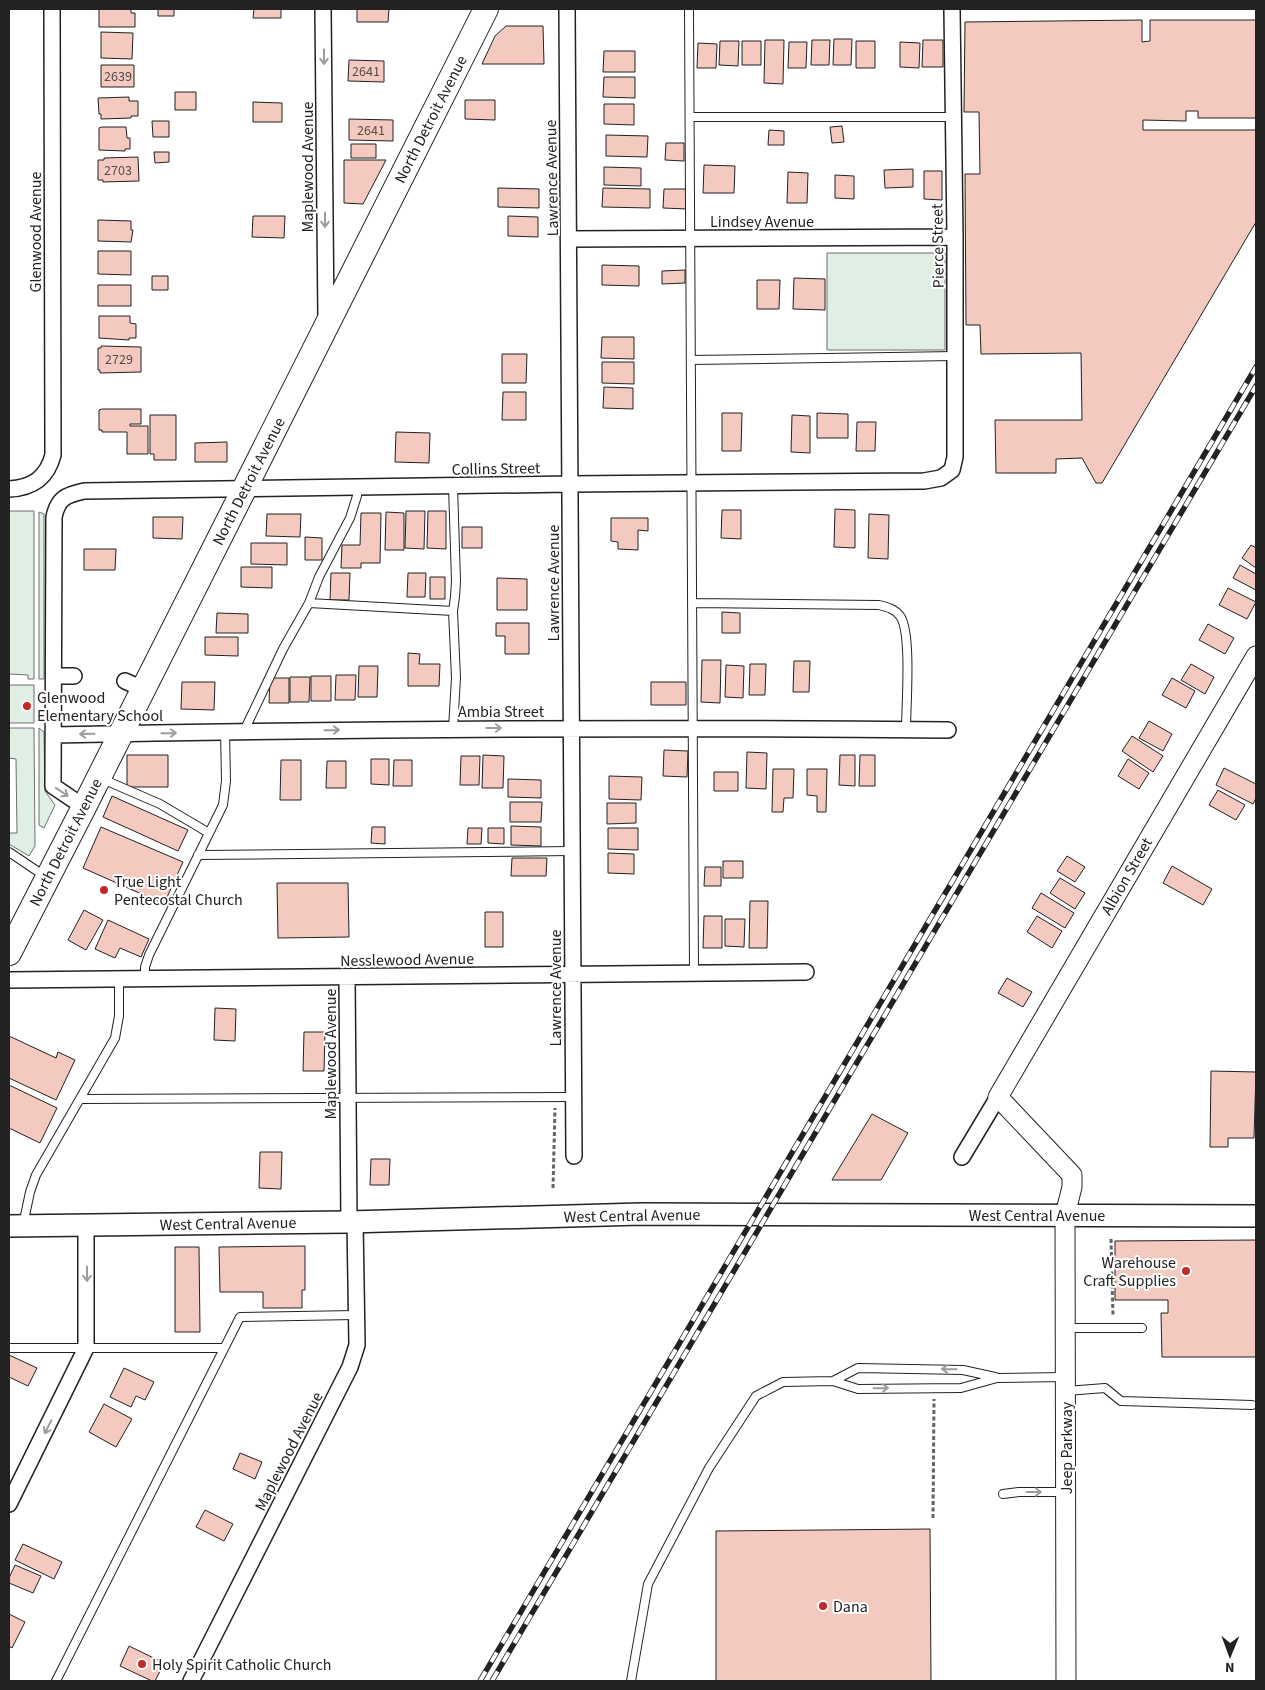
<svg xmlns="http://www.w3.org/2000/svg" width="1265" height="1690" font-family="'Source Sans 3',sans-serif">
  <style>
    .green { fill: #e0efe3; stroke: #6f6f6f }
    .building { fill: #f3c9c0; stroke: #222 }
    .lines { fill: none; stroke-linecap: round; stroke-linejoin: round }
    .service-casing { stroke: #222; stroke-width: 10 }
    .minor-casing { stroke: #222; stroke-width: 18 }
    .tertiary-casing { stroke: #222; stroke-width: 21 }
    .secondary-casing { stroke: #222; stroke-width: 24 }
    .primary-casing { stroke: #222; stroke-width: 26 }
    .path { stroke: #646464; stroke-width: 3; stroke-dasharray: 4 2.5; stroke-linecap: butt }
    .service { stroke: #fff; stroke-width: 8 }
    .minor { stroke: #fff; stroke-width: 15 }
    .tertiary { stroke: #fff; stroke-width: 19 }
    .secondary { stroke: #fff; stroke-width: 21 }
    .primary { stroke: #fff; stroke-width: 24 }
    .rail-casing { stroke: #222; stroke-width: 5.5 }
    .rail { stroke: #fff; stroke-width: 4; stroke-dasharray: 11; stroke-linecap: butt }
    .oneway { stroke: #9c9c9c }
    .poi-dot { fill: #c62828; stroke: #fff; stroke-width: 2 }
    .labels { text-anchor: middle; stroke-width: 4; stroke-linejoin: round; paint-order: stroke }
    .number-label { font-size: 14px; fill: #564c4a }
    .street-label { font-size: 16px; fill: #222; stroke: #fff }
    .poi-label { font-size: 16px; fill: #222; stroke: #fff; text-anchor: start }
  </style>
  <rect width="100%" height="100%" fill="#fff"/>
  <!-- green -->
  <path class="green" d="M827 253H945V350H827Z
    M9 511H34V679H28V675L9 674Z
    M39 512 44 514V679H39Z
    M9 685H34V723H9Z
    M9 728H34L35 846 29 856 9 844V833H17L16 759 9 758Z
    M39 728 44 732 45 791 55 805 44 828 39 825Z"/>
  <!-- building -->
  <path class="building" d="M99 9H131V13H135V27H99Z
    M158 9H174V16H158Z
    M254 9H281V18H253Z
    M357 9H389L388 22H357Z
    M1142 20V42L1150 41V20H1256V118H1198V111H1186V121L1143 120V130H1256V222L1102 483H1096L1082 458 1056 459V473H996L995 420H1082L1081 353 981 354 980 325H966L965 174H980L979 112H964L965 22Z
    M506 26H543L544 64H482L495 36Z
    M101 32 133 33 132 59 101 58Z
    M834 39H852L851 65H833Z
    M765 40H784L783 84 764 83Z
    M812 40H830L829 65H811Z
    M923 40H943V67H922Z
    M720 41H739L738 66 719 65Z
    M742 41H761V65H742Z
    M856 41H875V68H856Z
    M789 42H807L806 68H788Z
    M900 42 920 43 919 68 900 67Z
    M698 43 717 44 716 68H697Z
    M604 51H635V72H603Z
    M349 60 384 61V82L348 81Z
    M101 65H134V87H101Z
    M604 77H635V98L603 97Z
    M175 92H196V110H175Z
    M129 97V101H138V116H131V118L101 119V114H99L98 98Z
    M465 100H495V120L465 119Z
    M253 102 282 103V122H253Z
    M604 104H634V125L604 124Z
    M349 119 393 120V141L349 140Z
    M152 121H169V137H153Z
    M842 126 844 142 832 143 830 127Z
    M102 127H126L127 138H130V149H125V151L99 150V128Z
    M769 130 784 131V145H768Z
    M606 135 648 136 647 157 606 156Z
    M666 143H684V161L665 160Z
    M351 144H376V158H351Z
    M154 152H169V162L155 163Z
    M138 157 139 181 103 182V180H98V160H104V158Z
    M344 160H386L363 204 344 203Z
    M704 165 735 166 734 193H703Z
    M604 167 641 168V186L604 185Z
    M913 169V187L885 188 884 170Z
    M924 171H942V200L924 199Z
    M788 172 808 173 807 203H787Z
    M835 175 854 176V199L835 198Z
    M498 188 539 189V208L498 207Z
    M603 188 650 189V208L602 207Z
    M664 189H687V209L663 208Z
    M253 216H285L284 238 252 237Z
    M508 216 538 217V237L508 236Z
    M98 220 131 221V230H133L131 242 98 241Z
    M98 251H131V275L98 274Z
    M602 265 639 266V286L602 285Z
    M685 270V283L662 284V271Z
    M152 276H168V290H152Z
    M794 278 825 279V310L793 309Z
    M757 280H780L779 309H757Z
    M98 285H131V306H98Z
    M99 316H130V323L136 324V338H129V340L99 338Z
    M602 337H634V359L601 358Z
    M101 346 141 347V372L100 373V370H98V348H101Z
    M502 354H527L526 383H502Z
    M602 362H634V384L602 383Z
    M604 387 633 388V409L603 408Z
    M503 392H526V420H502Z
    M102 409H141V424H130V426H148V454H127V432H102V430H99V410Z
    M722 413H742L741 451H722Z
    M817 413 848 414V438H817Z
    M150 415H176V460H154V454H150Z
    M792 415 810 416V453L791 452Z
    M857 422H876L875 451H856Z
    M396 432 430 433 429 463 395 462Z
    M227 442V462H195V443Z
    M835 509 855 510V548L834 547Z
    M722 510H741V539L721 538Z
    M406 511H425L424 549 405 548Z
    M428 511H446V549L427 548Z
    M386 512 404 513V550H385Z
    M361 513H381L380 563H361V568H341L342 545H360Z
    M267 514H301L300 537 266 536Z
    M869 514 889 515 888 559 868 558Z
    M153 517H183L182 539 153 538Z
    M611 518H648V531L638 530V550L618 549V542L611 541Z
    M462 527H482V548H462Z
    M305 537 322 538V560H305Z
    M251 543H287V565L251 564Z
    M1251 545 1256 548V568L1242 558Z
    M84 549H116L115 570H84Z
    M1240 565 1256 574V590L1233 578Z
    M241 567H272V588L241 587Z
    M331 573H350L349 600H330Z
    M408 573H426L425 597H407Z
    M430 577H445V599H430Z
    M497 578 527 579V610H497Z
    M1228 588 1256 602 1247 619 1219 605Z
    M722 612 740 613V633H722Z
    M217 613 248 614V633H216Z
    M496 623H529V654H505V636H496Z
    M1208 624 1234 638 1225 654 1199 640Z
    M205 637H238V656L205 655Z
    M408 653 420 654 419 664H440L439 686H408Z
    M702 660H721L720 703 701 702Z
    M794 661H810L809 692H793Z
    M750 664H766L765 695H749Z
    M1191 664 1214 677 1205 694 1181 680Z
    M726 665 744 666 743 698 725 697Z
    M359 666H378L377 697H358Z
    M336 675H356L355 700H335Z
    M311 676H331V701H311Z
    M290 677H310L309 702H290Z
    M270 678H289V703H269Z
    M1172 678 1195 691 1186 708 1162 695Z
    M182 682H215L214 710 181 709Z
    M651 682H686V705H651Z
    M1149 721 1172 734 1163 751 1139 738Z
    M1132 736 1163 756 1153 772 1122 751Z
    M664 750 688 751 687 777 663 776Z
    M747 752 767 753 766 789 746 788Z
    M127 755H168V787H127Z
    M483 755 504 756 503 788H482Z
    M840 755H855V786L839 785Z
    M860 755H875V786H859Z
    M461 756H480L479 785H460Z
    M371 759H389V785L371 784Z
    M1128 759 1149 773 1139 789 1118 776Z
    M281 760H301V800H280Z
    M394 760H412V786H393Z
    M327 761H346V788H326Z
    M1224 768 1256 784V798L1253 804 1216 785Z
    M773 769H794L793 798H784L783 812H772Z
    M807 769H827L826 812H817V796L807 795Z
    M714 772H738V791H714Z
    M609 776 642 777 641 800 609 799Z
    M508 779 541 780V798L508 797Z
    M1218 790 1245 805 1236 820 1209 805Z
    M112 796 188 830 178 851 103 817Z
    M510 802H542L541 822H510Z
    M607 803H636V823L607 824Z
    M511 826 541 827V846L511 845Z
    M101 827 183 862 164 904 83 868Z
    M372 827H385V844L371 843Z
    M468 828H482L481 844H467Z
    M488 828H504V844L488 843Z
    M608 828H638V850L608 849Z
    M608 853 634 854V874L608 873Z
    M1067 856 1085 867 1075 882 1057 871Z
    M512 858H547L546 876H511Z
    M723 861H743V878H723Z
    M1172 866 1212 889 1203 905 1163 883Z
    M705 867H721V886H704Z
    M1060 878 1085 893 1075 909 1050 893Z
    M277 883H348L349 937 278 938Z
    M1041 893 1074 913 1065 928 1032 908Z
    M750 901H768L767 948H749Z
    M84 910 103 920 86 950 68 940Z
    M485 912H503V947H485Z
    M704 916H722V948H703Z
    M1037 916 1062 931 1052 948 1027 932Z
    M725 919H745L744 947 725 946Z
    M108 920 149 939 141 957 120 948 115 958 95 949Z
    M1007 978 1032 992 1023 1007 998 993Z
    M215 1008 236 1009 235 1041 214 1040Z
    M304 1032H325L324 1071H303Z
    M9 1036 56 1058 58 1052 75 1060 56 1100 9 1078Z
    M1211 1071 1256 1072 1254 1138H1228V1147H1210Z
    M9 1085 57 1108 40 1143 9 1128Z
    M872 1114 908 1133 881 1180H832Z
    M260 1152H282L281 1189 259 1188Z
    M371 1159H390L389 1185H370Z
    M1256 1240V1357H1162L1161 1313H1168V1300H1115V1241Z
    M305 1246V1290H302V1308H263V1292H220L219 1247Z
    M175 1247H199L200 1332H175Z
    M9 1355 37 1368 28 1386 9 1377Z
    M124 1368 154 1382 145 1400 136 1396 131 1407 110 1397Z
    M104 1404 132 1419 116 1447 89 1432Z
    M240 1453 262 1462 255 1479 233 1469Z
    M205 1510 233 1524 224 1541 196 1527Z
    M930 1529 931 1681H716V1531Z
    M23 1544 62 1562 54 1579 15 1560Z
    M15 1565 41 1576 33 1593 9 1583V1578Z
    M9 1614 25 1622 12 1648 9 1646Z
    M129 1646 164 1663 155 1681H152L120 1666Z"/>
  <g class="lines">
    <defs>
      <path id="service" d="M689 9 694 973
        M690 117H952
        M691 360 955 356
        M453 486 456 581 455 597 453 611 456 678 453 728
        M309 603 453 611
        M692 603 879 605C887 607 895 609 900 616 912 632 906 707 906 729
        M244 731 283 649 309 603 319 577 350 518 357 496V487
        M100 778 160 804 209 833
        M9 852 46 877
        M198 855 572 851
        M145 979V967L149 955 223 805 226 781 225 731
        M80 1099 573 1097
        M23 1225 30 1192 36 1175 115 1038 119 1016V980
        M1066 1328H1142
        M9 1348H223
        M833 1381 858 1368 963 1370 995 1377
        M1066 1391 1105 1388 1121 1401 1252 1405
        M1003 1494 1019 1492H1066
        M56 1681 240 1317 356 1315
        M631 1681 648 1584 709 1468 756 1396 783 1382 833 1381 858 1389 961 1388 997 1378 1064 1377"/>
      <path id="minor" d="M323 9 326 320
        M567 9 574 1156
        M569 239 955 237
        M9 489C32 488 47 478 53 455L52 9
        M54 676H74
        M125 681 143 689
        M54 735C352 729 650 727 948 730
        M84 807 53 786 54 517C58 498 66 495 84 491L570 484 924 481 941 478 952 470 955 457V237L952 9
        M347 977 349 1222
        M9 980 806 972
        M962 1157 998 1097
        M9 1504 86 1348V1225
        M191 1681 350 1367 357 1345 355 1221"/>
      <path id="tertiary" d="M1066 1681 1065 1215 1072 1187V1175L998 1097 1256 656"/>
      <path id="secondary" d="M9 1226 349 1222 641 1214 1256 1216"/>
      <path id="primary" d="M9 953 84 807 486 9"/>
    </defs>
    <!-- service casing -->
    <use href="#service" class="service-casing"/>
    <!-- minor casing -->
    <use href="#minor" class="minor-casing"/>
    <!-- tertiary casing -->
    <use href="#tertiary" class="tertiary-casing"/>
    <!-- secondary casing -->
    <use href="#secondary" class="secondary-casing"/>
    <!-- primary casing -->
    <use href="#primary" class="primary-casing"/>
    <!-- path -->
    <path class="path" d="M553 1188 555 1108
      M1111 1239 1113 1316
      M933 1518 934 1399"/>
    <!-- service -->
    <use href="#service" class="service"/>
    <!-- minor -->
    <use href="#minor" class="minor"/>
    <!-- tertiary -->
    <use href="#tertiary" class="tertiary"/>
    <!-- secondary -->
    <use href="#secondary" class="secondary"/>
    <!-- primary -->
    <use href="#primary" class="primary"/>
    <defs>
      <path id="rail" d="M480 1681 1256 367
        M492 1681 1256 386"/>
    </defs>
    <!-- rail casing -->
    <use href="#rail" class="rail-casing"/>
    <!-- rail -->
    <use href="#rail" class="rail"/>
  </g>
  <!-- one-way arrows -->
  <defs><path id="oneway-shaft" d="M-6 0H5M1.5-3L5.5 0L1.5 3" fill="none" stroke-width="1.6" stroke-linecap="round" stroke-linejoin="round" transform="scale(1.25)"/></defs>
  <g class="oneway">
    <use href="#oneway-shaft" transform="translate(324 57) rotate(90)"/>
    <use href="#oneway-shaft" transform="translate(325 220) rotate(90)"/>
    <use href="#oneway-shaft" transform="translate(494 728)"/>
    <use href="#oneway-shaft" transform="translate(332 730) rotate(-1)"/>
    <use href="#oneway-shaft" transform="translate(169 733) rotate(-1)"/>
    <use href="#oneway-shaft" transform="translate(87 734) rotate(179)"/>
    <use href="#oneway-shaft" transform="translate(62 792) rotate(34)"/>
    <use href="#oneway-shaft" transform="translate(87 1274) rotate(90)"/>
    <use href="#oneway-shaft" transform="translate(949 1369) rotate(-179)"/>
    <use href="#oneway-shaft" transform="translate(881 1388) rotate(-1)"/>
    <use href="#oneway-shaft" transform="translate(48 1427) rotate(117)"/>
    <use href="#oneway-shaft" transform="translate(1034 1492)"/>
  </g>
  <!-- markers -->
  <g class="poi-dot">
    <circle cx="27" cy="706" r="5"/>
    <circle cx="104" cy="890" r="5"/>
    <circle cx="1186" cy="1271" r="5"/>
    <circle cx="823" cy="1606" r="5"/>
    <circle cx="142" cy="1664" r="5"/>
  </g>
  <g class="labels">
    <!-- number labels -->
    <g class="number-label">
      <text x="366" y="76">2641</text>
      <text x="118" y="81">2639</text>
      <text x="371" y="135">2641</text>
      <text x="118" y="175">2703</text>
      <text x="119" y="364">2729</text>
    </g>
    <!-- street labels -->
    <g class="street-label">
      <text transform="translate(430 119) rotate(-63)" y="6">North Detroit Avenue</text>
      <text transform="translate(307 167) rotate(-90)" y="6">Maplewood Avenue</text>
      <text transform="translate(551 178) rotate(-91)" y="6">Lawrence Avenue</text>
      <text x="762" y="227">Lindsey Avenue</text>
      <text transform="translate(35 232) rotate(-90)" y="6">Glenwood Avenue</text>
      <text transform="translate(937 246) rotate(-91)" y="6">Pierce Street</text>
      <text transform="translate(496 468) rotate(-1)" y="6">Collins Street</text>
      <text transform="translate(248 481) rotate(-63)" y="6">North Detroit Avenue</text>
      <text transform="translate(553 583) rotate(-90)" y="6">Lawrence Avenue</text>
      <text x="501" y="717">Ambia Street</text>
      <text transform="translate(65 842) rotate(-63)" y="6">North Detroit Avenue</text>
      <text transform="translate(1126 876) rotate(-60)" y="6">Albion Street</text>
      <text transform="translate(407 959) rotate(-1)" y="6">Nesslewood Avenue</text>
      <text transform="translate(555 988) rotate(-90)" y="6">Lawrence Avenue</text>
      <text transform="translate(330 1054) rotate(-90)" y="6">Maplewood Avenue</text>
      <text transform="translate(632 1215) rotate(-1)" y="6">West Central Avenue</text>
      <text x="1037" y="1221">West Central Avenue</text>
      <text transform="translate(228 1223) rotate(-1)" y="6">West Central Avenue</text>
      <text transform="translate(1066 1448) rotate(-90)" y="6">Jeep Parkway</text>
      <text transform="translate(288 1451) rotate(-63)" y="6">Maplewood Avenue</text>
    </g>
    <!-- poi labels -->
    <g class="poi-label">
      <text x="37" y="703">Glenwood<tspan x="37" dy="18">Elementary School</tspan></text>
      <text x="114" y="887">True Light<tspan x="114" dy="18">Pentecostal Church</tspan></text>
      <text x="1176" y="1268" text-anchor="end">Warehouse<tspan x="1176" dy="18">Craft Supplies</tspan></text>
      <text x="833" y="1612">Dana</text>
      <text x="152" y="1670">Holy Spirit Catholic Church</text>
    </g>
  </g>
  <!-- border -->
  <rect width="1265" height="1690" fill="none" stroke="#222222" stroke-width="20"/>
  <!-- north arrow -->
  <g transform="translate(1230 1655) rotate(181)" stroke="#ffffff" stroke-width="4" paint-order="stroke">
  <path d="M0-4L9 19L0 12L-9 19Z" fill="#222222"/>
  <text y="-8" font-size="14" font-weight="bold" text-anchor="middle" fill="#222222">N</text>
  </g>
</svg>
